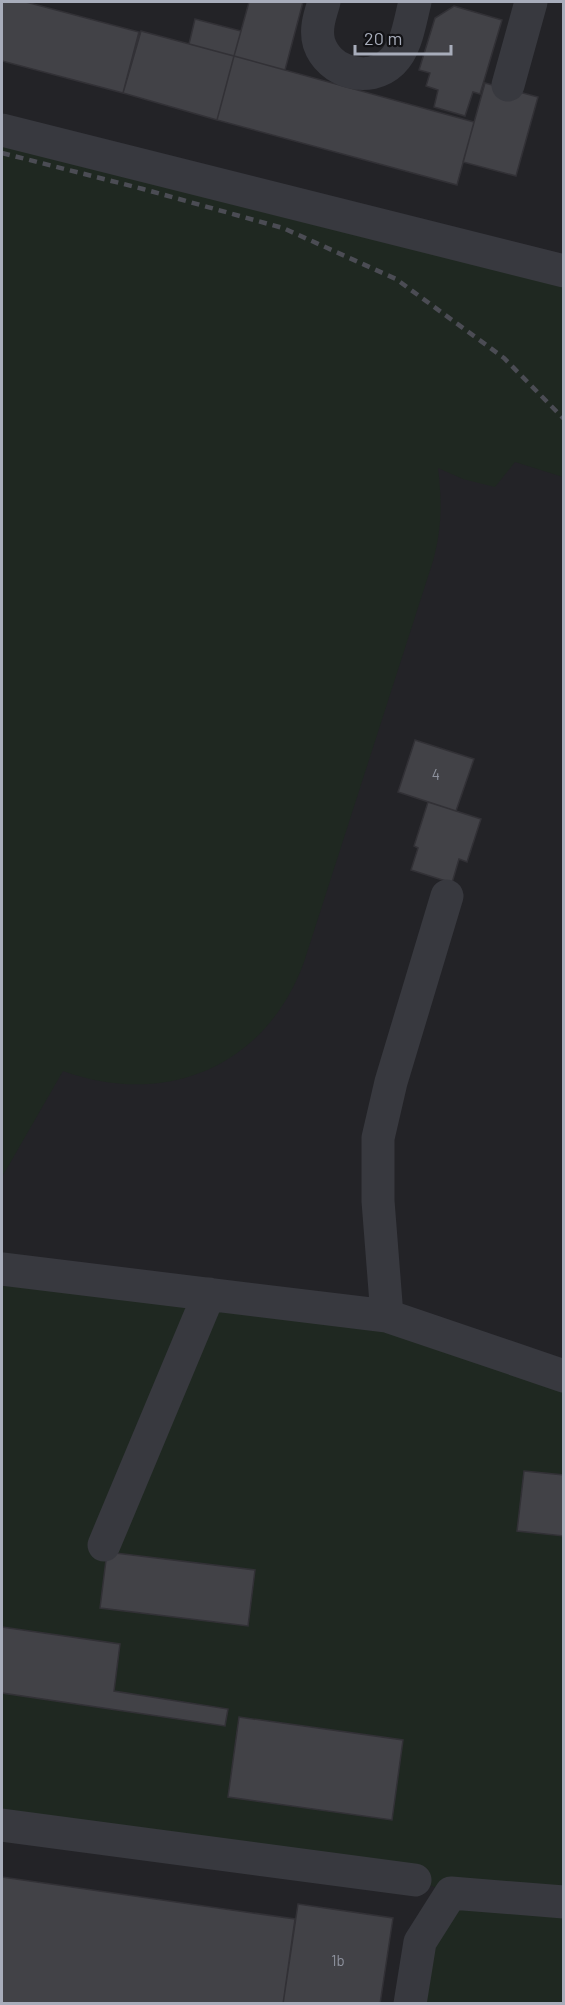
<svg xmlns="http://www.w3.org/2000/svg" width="565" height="2005" font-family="Barlow,sans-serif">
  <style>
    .built { fill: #232327 }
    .green { fill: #1f2821 }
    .building { fill: #424247; stroke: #323136; stroke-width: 1.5 }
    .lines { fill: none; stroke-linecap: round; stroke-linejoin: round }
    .minor { stroke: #38393f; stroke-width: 33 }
    .rail { stroke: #4b4c54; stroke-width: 4.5; stroke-dasharray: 8 6; stroke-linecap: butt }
    .labels { text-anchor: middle; stroke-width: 4.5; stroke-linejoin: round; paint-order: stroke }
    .number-label { font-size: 15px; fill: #8e929e }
  </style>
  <rect width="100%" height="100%" fill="#17171a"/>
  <!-- built -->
  <path class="built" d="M2 2H563V2003H2Z"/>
  <!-- green -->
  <path class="green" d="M2 130 564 271 563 477 515 462 495 487 463 479 438 468C442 500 442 529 433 561L304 962C266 1067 165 1108 63 1071L2 1177Z
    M2 1259 387 1316 563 1376V2003H410L451 1893 415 1880 2 1825Z"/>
  <!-- building -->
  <path class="building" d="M2 2H26L139 32 123 93 2 61Z
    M249 2H303L285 70 234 56Z
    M454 6 502 20 480 94 473 92 465 116 434 107 438 90 426 86 430 73 419 70 435 18Z
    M195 19 241 31 234 56 189 44Z
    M141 31 234 56 217 120 123 93Z
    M234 56 474 122 457 185 217 120Z
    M485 83 538 97 516 176 463 162Z
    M415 740 474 759 456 811 398 792Z
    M428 802 481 819 467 862 459 859 452 883 411 870 418 848 414 846Z
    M524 1471 564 1475V1536L517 1531Z
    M107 1552 255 1570 248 1626 100 1608Z
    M2 1627 120 1644 114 1691 228 1709 225 1726 2 1693Z
    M239 1717 403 1740 392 1820 228 1797Z
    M2 1877 295 1919 283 2004H2Z
    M298 1904 393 1918 380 2004H283Z"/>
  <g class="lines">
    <!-- minor -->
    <path class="minor" d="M324 2C320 15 315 29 319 43 329 73 369 84 392 62 407 48 410 20 415 2
      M508 85 531 2
      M2 130 564 271
      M2 1269 387 1316 564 1376
      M387 1316 378 1201V1138L391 1082 447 896
      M104 1545 209 1294
      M2 1825 415 1880
      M410 2004 420 1942 451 1893 564 1902"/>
    <!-- rail -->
    <path class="rail" d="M2 153 143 189 283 228 396 279 504 358 564 419"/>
  </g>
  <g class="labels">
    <!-- number labels -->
    <g class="number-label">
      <text x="436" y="780">4</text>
      <text x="338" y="1966">1b</text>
    </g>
  </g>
  <!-- border -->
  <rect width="565" height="2005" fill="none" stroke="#a8adbb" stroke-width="6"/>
  <!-- scale -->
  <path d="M355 45v9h96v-9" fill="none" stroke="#a8adbb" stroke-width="3"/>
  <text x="364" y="45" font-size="18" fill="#a8adbb" stroke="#121215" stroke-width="4.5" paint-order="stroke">20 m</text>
</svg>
